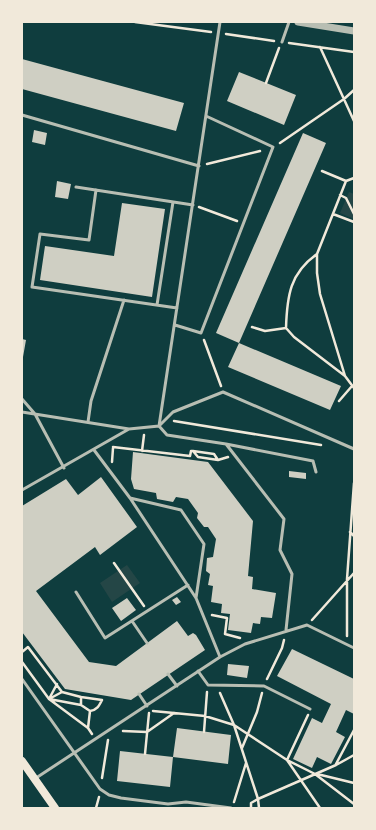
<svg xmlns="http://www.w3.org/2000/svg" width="376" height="830" font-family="Overpass,sans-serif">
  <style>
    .green { fill: #244646 }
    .building { fill: #cfcfc3 }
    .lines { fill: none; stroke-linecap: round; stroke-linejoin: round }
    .path { stroke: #f1e9da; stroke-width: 2.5 }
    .service { stroke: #b8beb3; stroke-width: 3 }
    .tertiary { stroke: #b8beb3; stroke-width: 7 }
    .secondary { stroke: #f1e9da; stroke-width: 8 }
  </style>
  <rect width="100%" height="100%" fill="#0f3d3e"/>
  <!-- green -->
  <path class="green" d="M349 192 354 194V219L340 213Z
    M127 565 140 583 112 602 100 583Z"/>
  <!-- building -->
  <path class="building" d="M22 59 184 103 176 131 22 89Z
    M239 72 296 95 284 125 227 101Z
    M34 130 47 133 45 145 32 142Z
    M303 133 326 143 239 343 216 333Z
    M57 181 71 184 68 199 55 197Z
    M122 203 165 209 152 297 40 280 45 246 114 256Z
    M22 339 26 340 23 357H22Z
    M239 343 341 386 330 410 228 367Z
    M133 452 208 462 253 521 248 576 253 577 252 589 276 593 272 618 261 617 260 624 253 623 251 633 228 630 230 614 221 613 222 604 211 602 213 586 208 585 210 574 206 571 207 558 213 557 216 539 208 527H204L197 518 198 513 188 499 176 497 173 502 157 499 156 493 134 489 131 479Z
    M289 471 306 473V479L289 477Z
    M101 477 137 527 100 555 95 547 36 591 89 662 116 666 177 621 188 636 193 633 196 635 205 650 131 700 65 689 22 632V506L66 479 78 495Z
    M177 597 181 602 176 605 172 600Z
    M127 598 136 610 121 621 112 608Z
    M292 649 354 679V714L346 710 336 732 345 737 331 764 317 757 312 768 293 759 312 718 322 723 331 704 277 676Z
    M228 664 249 666 247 678 227 675Z
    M177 728 231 735 228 764 173 757Z
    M120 751 173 757 170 787 117 781Z"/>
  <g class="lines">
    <!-- path -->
    <path class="path" d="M135 22 211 32
      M226 34 274 41
      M289 43 354 52
      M320 47 354 121
      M266 83 279 48
      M280 143 344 99 354 90
      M207 164 260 151
      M322 171 346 181 354 178
      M340 195 346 198 354 214
      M199 207 237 221
      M333 214 354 222
      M252 327 265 331 286 328 294 337 345 376 354 388
      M286 328C287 296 290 273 317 254
      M204 340 221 386
      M345 376 320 294 317 273V254L346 181
      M339 401 352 386
      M174 421 321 445
      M113 447 190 456 191 451H193L214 454 218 460 228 457
      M142 451 144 435
      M193 451 198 457 218 460
      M112 462 113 448
      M350 532 354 536
      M114 563 144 606
      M212 615 227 618 225 634 240 638
      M312 620 354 573
      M347 636V579L354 483
      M22 652 28 647 62 692 81 697V705L90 711 88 728
      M22 662 49 699 88 728 92 734
      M267 679 282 648 284 640
      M220 693 234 725 258 799 259 808
      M81 697 102 700C99 706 97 710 90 711
      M49 699 81 705
      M49 699 57 684
      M49 699 62 692
      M153 711 205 716 234 725 287 760 315 774 354 804
      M308 715 287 760 320 808
      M123 731 147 732 174 713
      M204 732 207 692
      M242 748 257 712 262 693
      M145 754 149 713
      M336 764 354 730
      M317 774 354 783
      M102 778 108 740
      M234 802 246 763
      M96 808 99 797
      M251 808V803L258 799 336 765 354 755"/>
    <!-- service -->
    <path class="service" d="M282 42 289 22
      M22 115 199 166
      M76 187 193 205
      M96 190 89 240 40 234 32 287 177 308
      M157 305 173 202
      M175 325 201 333 273 147 206 116
      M22 399 35 414 64 468
      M22 412 129 429 159 426 173 412 223 392 354 449
      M88 422 91 401 124 300
      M159 426 220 22
      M159 426 167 435 226 444 284 519 280 550 292 574 286 630
      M226 444 313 461 316 472
      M94 450 130 498 196 598 220 657
      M22 490 129 429
      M130 498 181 510 204 544 196 598
      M76 592 105 638 188 585
      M132 621 147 643
      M198 671 208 685 264 686 310 709
      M168 674 177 686
      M22 679 100 789 109 795 121 798 168 804 186 802 231 808
      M139 694 147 706
      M36 778 220 657 245 644 307 625 354 648"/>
    <!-- tertiary -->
    <path class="tertiary" d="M298 22 354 31"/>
    <!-- secondary -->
    <path class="secondary" d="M22 761 55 808"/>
  </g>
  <!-- border -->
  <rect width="376" height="830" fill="none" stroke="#f1e9da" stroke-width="46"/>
</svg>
